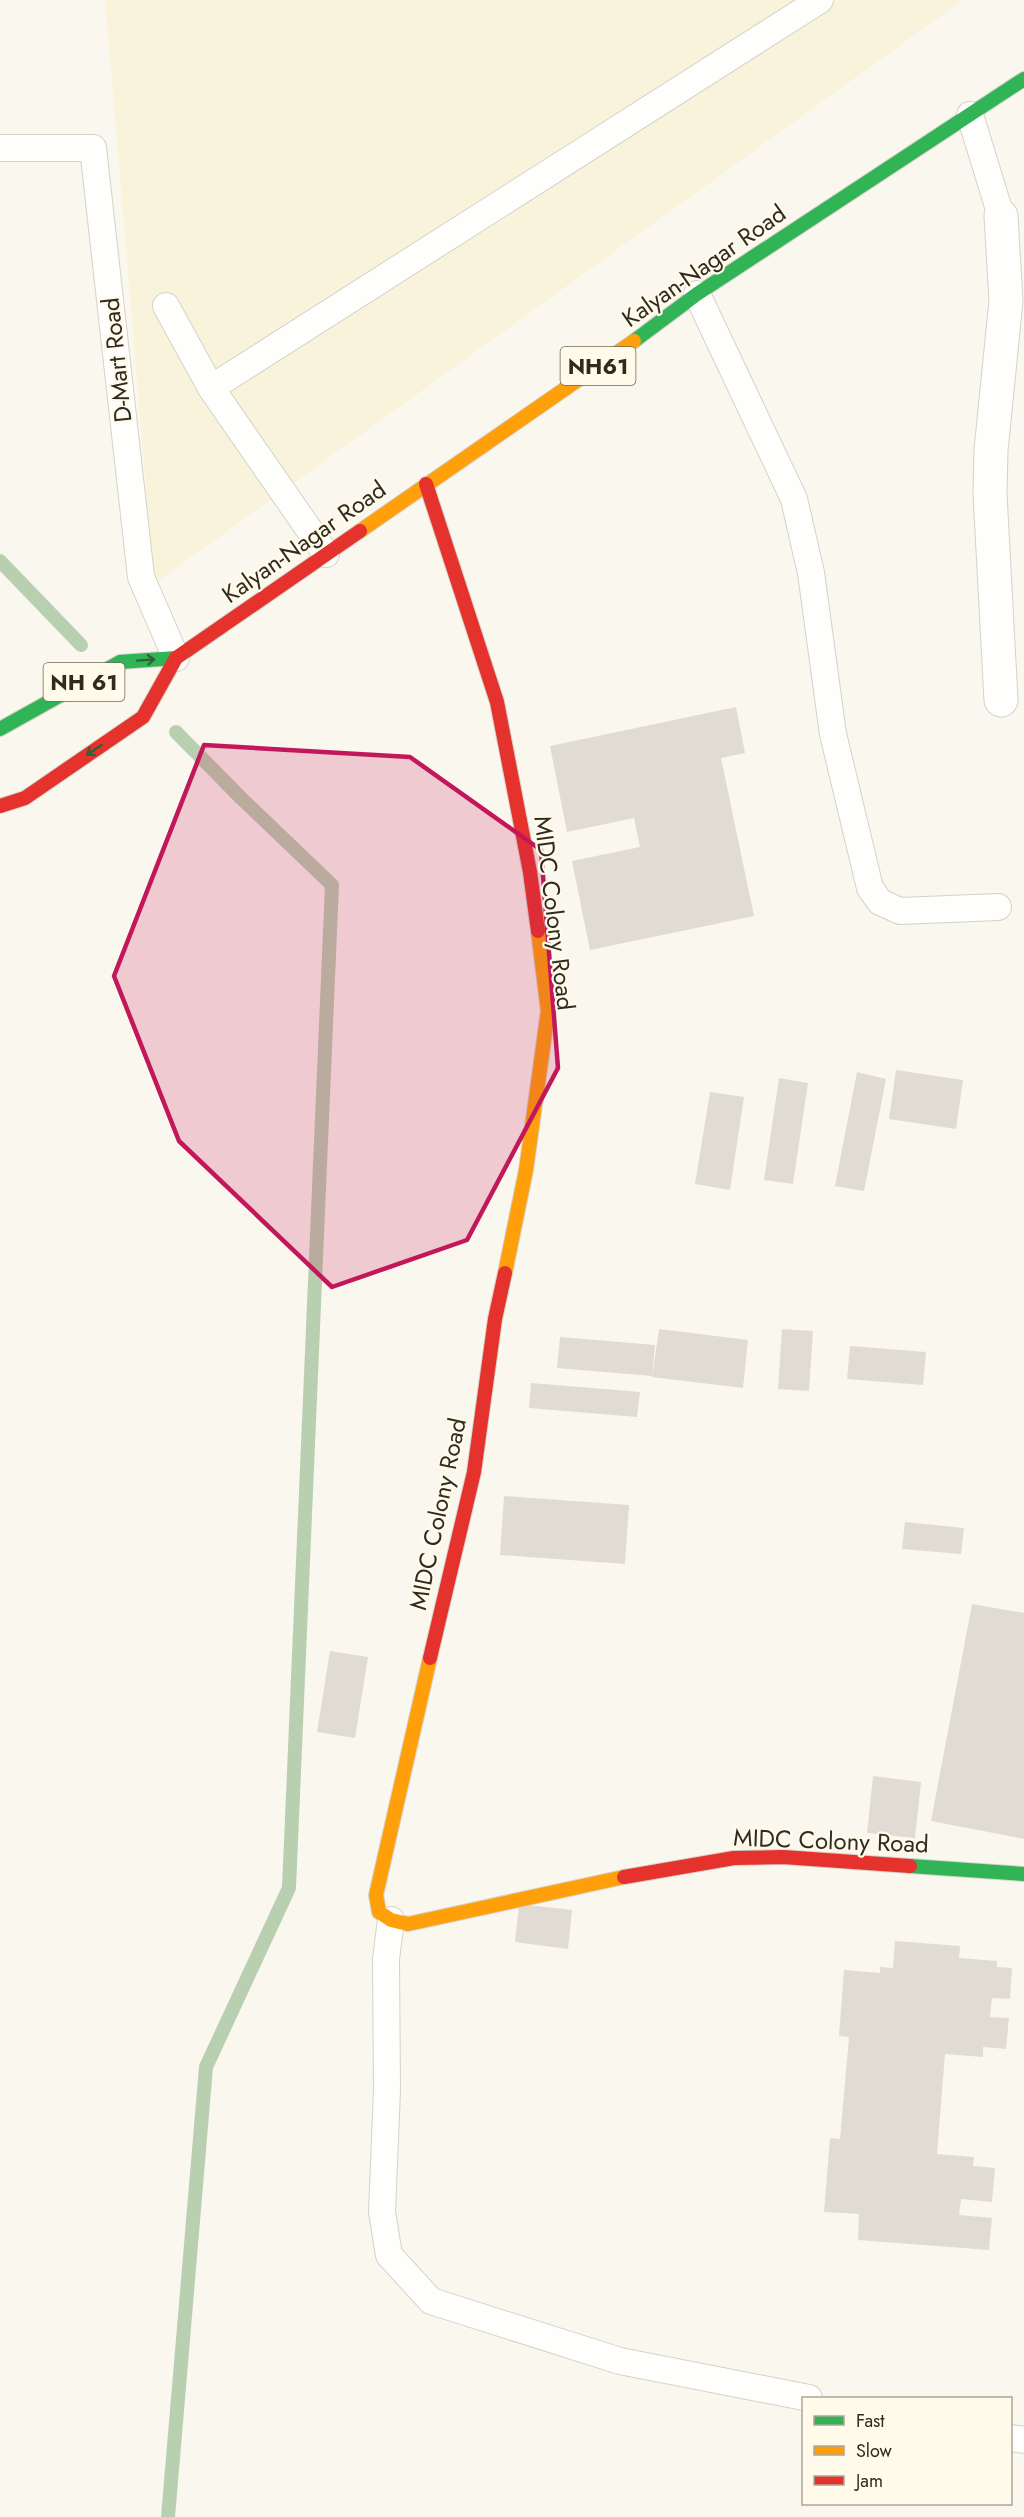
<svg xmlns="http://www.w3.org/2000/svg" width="1024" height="2517" font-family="Jost,sans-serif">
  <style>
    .built { fill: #faf3db }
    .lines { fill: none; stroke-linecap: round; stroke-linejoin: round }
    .stream { stroke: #b8d0b0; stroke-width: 14 }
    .building { fill: #e1dcd3 }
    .lane-casing { stroke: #d5d2c9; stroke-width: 28 }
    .street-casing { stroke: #d5d2c9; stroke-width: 35 }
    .fast-casing { stroke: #d5d2c9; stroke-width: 16 }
    .slow-casing { stroke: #d5d2c9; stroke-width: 16 }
    .jam-casing { stroke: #d5d2c9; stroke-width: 16 }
    .lane { stroke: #fefefc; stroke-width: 26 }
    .street { stroke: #fefefc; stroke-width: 33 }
    .fast { stroke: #30b455; stroke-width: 14 }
    .slow { stroke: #ff9f0a; stroke-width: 14 }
    .jam { stroke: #e5322d; stroke-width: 14 }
    .oneway { stroke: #2f6235 }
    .marked { fill: #c2185b; fill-opacity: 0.2; stroke: #c2185b; stroke-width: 4.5; stroke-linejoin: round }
    .labels { text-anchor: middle; stroke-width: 4.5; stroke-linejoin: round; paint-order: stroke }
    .shield { fill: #fffae9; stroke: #6d695c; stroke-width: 1.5 }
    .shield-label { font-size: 22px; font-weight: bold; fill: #2f2b20 }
    .street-label { font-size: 24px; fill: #2f2b20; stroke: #fffae9 }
  </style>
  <rect width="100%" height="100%" fill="#faf7ee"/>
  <!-- built -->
  <path class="built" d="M105 0H963L154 584Z"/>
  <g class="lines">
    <!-- stream -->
    <path class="stream" d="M0 561 81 645
      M168 2517 206 2067 289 1888 332 885 241 798 176 732"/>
  </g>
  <!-- building -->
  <path class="building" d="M736 707 745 753 721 758 754 916 590 950 572 861 640 847 634 818 567 832 550 746Z
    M896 1070 963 1080 956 1129 889 1119Z
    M857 1072 886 1079 864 1191 835 1186Z
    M779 1078 808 1083 793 1184 764 1180Z
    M710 1092 744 1097 730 1190 695 1184Z
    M659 1329 748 1340 743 1388 652 1377Z
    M782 1329 813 1331 809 1391 778 1389Z
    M560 1337 655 1345 652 1376 557 1368Z
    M850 1346 926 1352 923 1385 847 1379Z
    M531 1383 640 1392 637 1417 529 1408Z
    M504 1496 629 1505 625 1564 500 1555Z
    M905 1522 964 1528 961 1554 902 1549Z
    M972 1604 1024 1613V1839L931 1821Z
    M330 1651 368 1657 355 1738 317 1732Z
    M873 1776 921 1782 915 1838 867 1833Z
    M519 1904 572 1910 568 1949 515 1942Z
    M895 1941 960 1946 959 1958 997 1961V1967L1012 1968 1010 1999 992 1998 990 2017 1009 2018 1006 2049 983 2047V2057L945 2054 937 2154 974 2157 973 2166 995 2168 992 2202 961 2199 959 2215 992 2218 989 2250 858 2240 859 2214 824 2212 830 2138 840 2139 849 2037 839 2036 844 1970 880 1973V1967L893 1968Z"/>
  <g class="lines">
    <defs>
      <path id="lane" d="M970 115 1001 216
        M0 148H93L141 577 176 658
        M697 294 794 499 811 573 833 734 870 888 880 902 900 911 998 907
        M166 306 211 388
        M326 554 211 388 820 0
        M391 1920 386 1959 387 2090 382 2212 389 2255 431 2301 620 2361 809 2398
        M1010 2438 1024 2440"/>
      <path id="street" d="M1001 216 1006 301 991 450 990 494 1001 700"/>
      <path id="fast" d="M634 341 697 294 1024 79
        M0 729 120 662 176 658
        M910 1866 1024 1874"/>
      <path id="slow" d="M360 531 634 341
        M505 1273 526 1170 548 1011 538 931
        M430 1658 376 1895 379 1912 391 1920 408 1924 624 1877"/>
      <path id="jam" d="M426 484 497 702 530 872 538 931
        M0 806 25 798 143 717 176 658 360 531
        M430 1658 474 1472 495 1319 505 1273
        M624 1877 734 1858 783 1857 910 1866"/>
    </defs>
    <!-- lane casing -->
    <use href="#lane" class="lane-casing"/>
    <!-- street casing -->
    <use href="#street" class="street-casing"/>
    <!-- fast casing -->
    <use href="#fast" class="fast-casing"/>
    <!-- slow casing -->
    <use href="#slow" class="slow-casing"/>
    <!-- jam casing -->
    <use href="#jam" class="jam-casing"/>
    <!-- lane -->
    <use href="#lane" class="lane"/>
    <!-- street -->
    <use href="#street" class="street"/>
    <!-- fast -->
    <use href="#fast" class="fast"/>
    <!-- slow -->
    <use href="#slow" class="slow"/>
    <!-- jam -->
    <use href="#jam" class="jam"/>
  </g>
  <!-- one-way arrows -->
  <defs><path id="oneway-shaft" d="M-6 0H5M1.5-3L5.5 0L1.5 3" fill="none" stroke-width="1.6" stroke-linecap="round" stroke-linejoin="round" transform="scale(1.5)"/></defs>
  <g class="oneway">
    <use href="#oneway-shaft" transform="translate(146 660) rotate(-4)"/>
    <use href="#oneway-shaft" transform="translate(94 750) rotate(146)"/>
  </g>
  <!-- marked area -->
  <path class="marked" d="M204 745 410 757 541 850 558 1068 467 1240 332 1287 179 1141 114 976Z"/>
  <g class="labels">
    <!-- shield labels -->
    <g class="shield">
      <rect x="560.5" y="347" width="75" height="38" rx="4.5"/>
      <rect x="43.5" y="663" width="81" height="38" rx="4.5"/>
    </g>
    <g class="shield-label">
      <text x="598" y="374">NH61</text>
      <text x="84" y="690">NH 61</text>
    </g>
    <!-- street labels -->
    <g class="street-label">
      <text transform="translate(704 266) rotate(-35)" y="8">Kalyan-Nagar Road</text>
      <text transform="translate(117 360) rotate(-96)" y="8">D-Mart Road</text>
      <text transform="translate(304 542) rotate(-35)" y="8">Kalyan-Nagar Road</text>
      <text transform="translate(554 913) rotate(83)" y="8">MIDC Colony Road</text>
      <text transform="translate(438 1514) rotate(-78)" y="8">MIDC Colony Road</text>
      <text transform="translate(831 1841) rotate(2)" y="8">MIDC Colony Road</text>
    </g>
  </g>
  <!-- legend -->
  <rect x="802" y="2397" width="210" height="108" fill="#fffae9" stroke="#aca799" stroke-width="1.5"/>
  <rect x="814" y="2416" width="30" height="9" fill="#30b455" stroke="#aca799" stroke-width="1.5"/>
  <text x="856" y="2427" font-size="18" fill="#2f2b20">Fast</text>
  <rect x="814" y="2446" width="30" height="9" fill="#ff9f0a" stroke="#aca799" stroke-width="1.5"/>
  <text x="856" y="2457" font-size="18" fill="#2f2b20">Slow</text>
  <rect x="814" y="2476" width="30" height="9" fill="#e5322d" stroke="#aca799" stroke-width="1.5"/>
  <text x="856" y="2487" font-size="18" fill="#2f2b20">Jam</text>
</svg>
